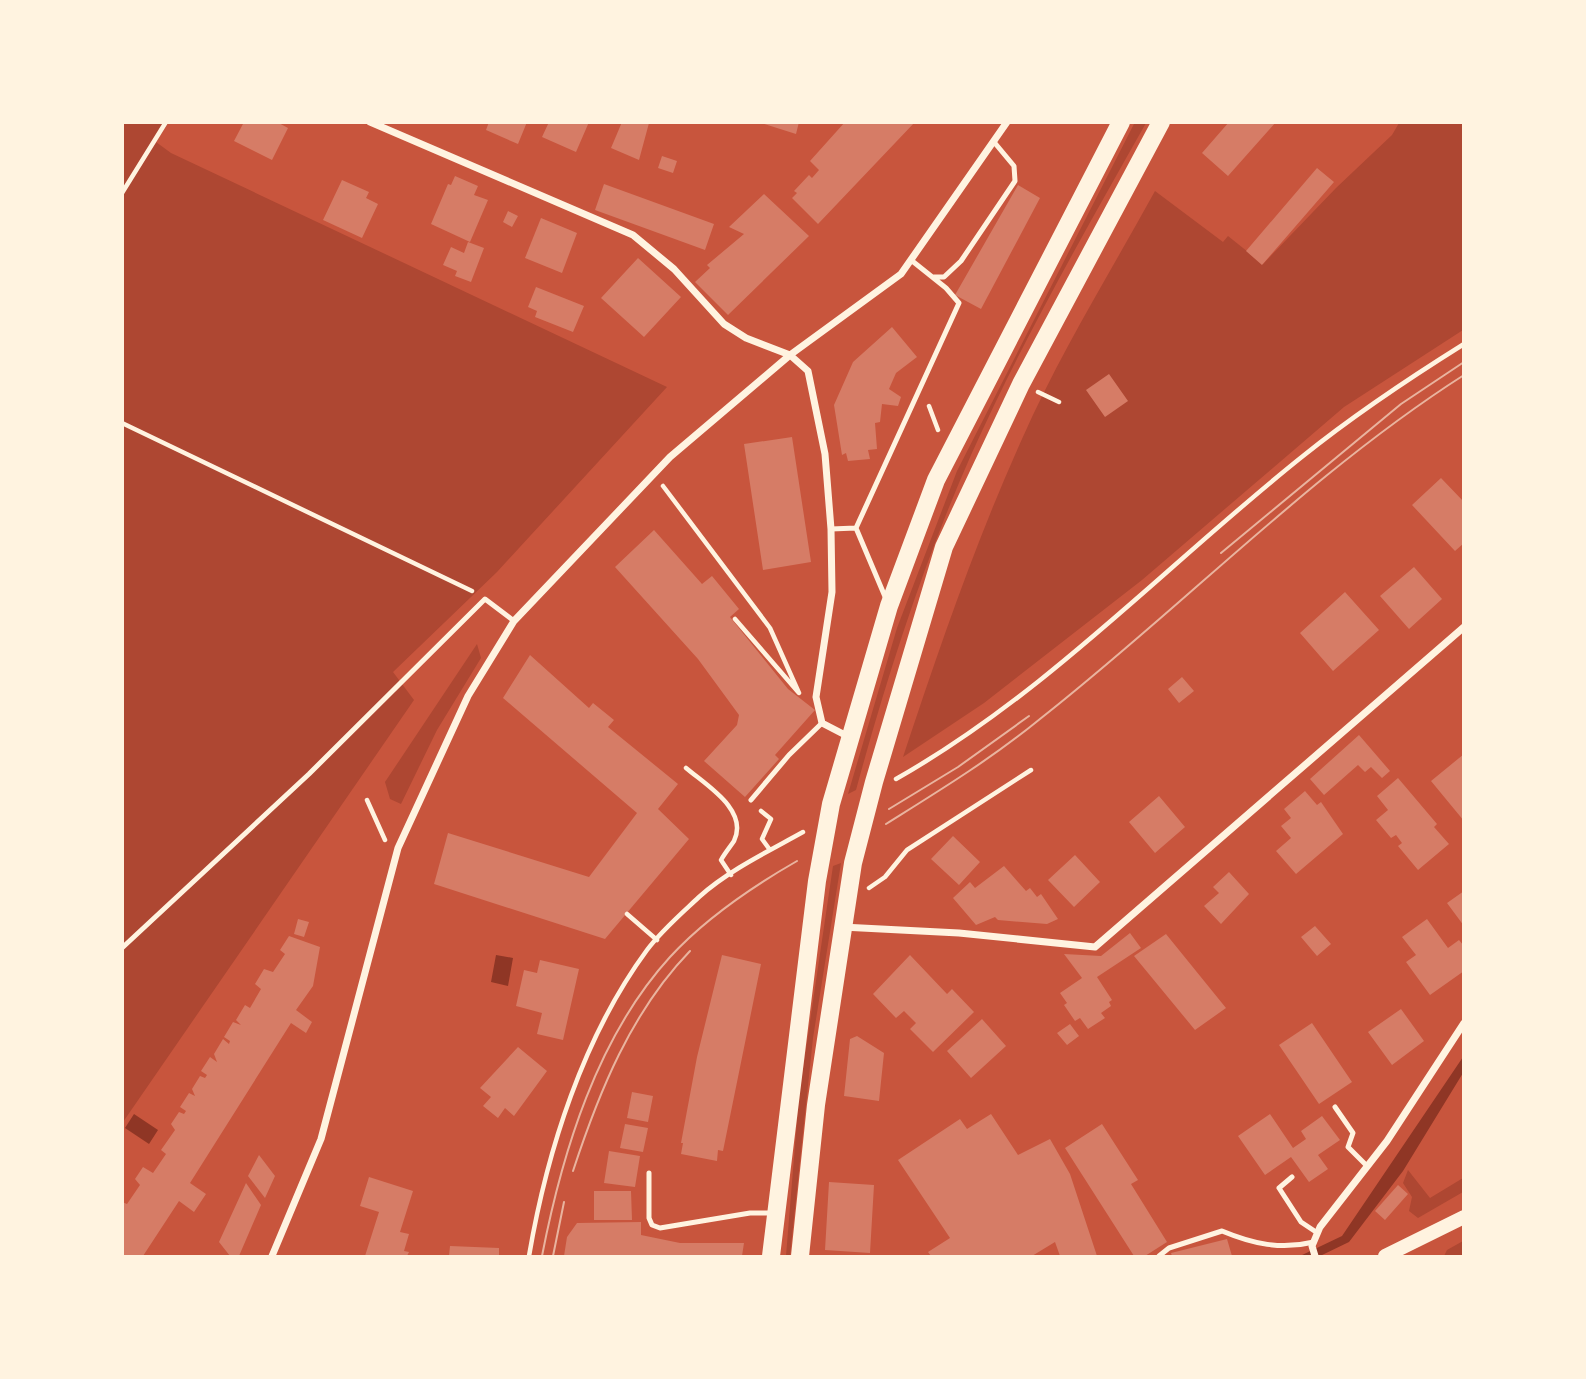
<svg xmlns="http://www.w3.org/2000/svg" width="1586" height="1379" font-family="Overpass,sans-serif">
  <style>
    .green { fill: #ae4732 }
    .water { fill: #8f3625 }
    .building { fill: #d67c66 }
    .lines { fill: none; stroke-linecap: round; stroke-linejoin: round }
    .path { stroke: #fff3e0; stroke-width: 4.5 }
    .service { stroke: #fff3e0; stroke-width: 5 }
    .minor { stroke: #fff3e0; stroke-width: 7 }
    .secondary { stroke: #fff3e0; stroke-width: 14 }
    .primary { stroke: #fff3e0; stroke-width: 18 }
    .tram { stroke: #e9b49f; stroke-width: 2 }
  </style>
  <rect width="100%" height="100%" fill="#c8553d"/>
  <!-- green -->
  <path class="green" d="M169 122 156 142 171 153 667 387 497 572 393 672 414 700 123 1122 122 123Z
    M1135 122 1146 123C1085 231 1022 341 971 455 923 564 887 676 856 790L848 794 897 628 957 471Z
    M1399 123H1463V330L1344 407 1142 580 984 703 903 757C939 649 975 543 1022 439 1060 353 1110 273 1155 191L1223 242 1228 236 1263 264 1336 188 1392 135Z
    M477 644 481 658 437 730 401 804 390 799 385 782Z
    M841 863 813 1038 790 1256H786L799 1096 833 866Z
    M1408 1170 1430 1198 1463 1178V1192L1418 1218 1409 1211 1412 1197 1403 1183Z
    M1463 1241V1256H1444L1447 1250Z"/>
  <!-- water -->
  <path class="water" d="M496 955 513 958 508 986 491 982Z
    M1463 1057V1073L1403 1171 1349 1242 1320 1256H1300L1342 1236Z
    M134 1114 158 1130 149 1144 125 1128Z"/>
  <!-- building -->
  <path class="building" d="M244 122H277L288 128 272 160 234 141Z
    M489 122H527L518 144 486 130Z
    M549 122H589L576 152 542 137Z
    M622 122 649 123 639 160 611 148Z
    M758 122H799L796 134Z
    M845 122H915L818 224 792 198 797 193 794 191 809 175 812 178 819 170 810 161Z
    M1229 122H1276L1228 176 1202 153Z
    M662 156 677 161 673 173 658 168Z
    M1317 168 1334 182 1262 265 1246 251Z
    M455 176 478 186 474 195 488 200 470 242 431 224 448 184 451 185Z
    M342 180 369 192 366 198 378 204 362 238 323 220Z
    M604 184 714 224 705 250 595 210Z
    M1018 185 1040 198 981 309 955 295Z
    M764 194 809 236 728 315 695 282 710 268 707 265 744 234 729 227Z
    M508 211 518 216 512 227 503 222Z
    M541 218 577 233 562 273 525 258Z
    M468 242 484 248 471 282 455 276 457 271 443 265 451 247 464 253Z
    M638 258 681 297 644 337 601 298Z
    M536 287 584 306 573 332 535 317 537 311 528 307Z
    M892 327 917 357 896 373 889 389 901 397 898 406 882 404 880 422 875 423 877 449 868 450 870 459 848 461 846 453 842 455 834 405 853 362Z
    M1109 374 1128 401 1105 417 1086 390Z
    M792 437 811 562 763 570 744 444Z
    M1441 478 1464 502V543L1455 551 1412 505Z
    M654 530 702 584 712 576 739 609 730 617 788 689 815 710 775 755 779 759 745 797 704 761 737 725 739 715 698 659 615 567Z
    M1414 567 1442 599 1409 629 1380 596Z
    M1345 592 1379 630 1333 671 1300 633Z
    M530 655 589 708 593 703 614 720 608 727 678 784 658 809 689 839 605 939 434 884 448 833 589 877 637 813 503 698Z
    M1182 677 1194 691 1179 703 1168 689Z
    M1359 735 1390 771 1382 778 1371 767 1365 772 1358 765 1324 795 1310 779Z
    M1464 754V821L1431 781Z
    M1398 778 1437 824 1434 827 1449 844 1418 870 1398 846 1402 843 1396 835 1391 838 1376 820 1388 810 1377 796Z
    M1305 791 1317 805 1321 802 1343 834 1296 874 1276 851 1291 838 1281 826 1291 818 1284 809Z
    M1159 796 1185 827 1155 853 1129 822Z
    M953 836 980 862 959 885 931 859Z
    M1075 855 1100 882 1074 907 1048 880Z
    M1004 866 1026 891 1030 888 1037 897 1041 894 1058 919 1047 924 998 920 995 917 976 925 953 898 970 882 975 888Z
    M1229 872 1249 894 1221 924 1204 906 1219 893 1213 887Z
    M1464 891V926L1447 903Z
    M298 919 309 922 304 937 294 934Z
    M1427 919 1448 948 1459 940 1464 946V971L1430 995 1406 962 1416 955 1402 937Z
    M1315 926 1331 944 1317 956 1301 937Z
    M1130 933 1141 948 1097 977 1112 1000 1109 1002 1111 1006 1101 1013 1105 1018 1088 1029 1080 1018 1075 1021 1064 1005 1067 1003 1060 993 1082 978 1064 954 1101 956Z
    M1166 934 1226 1008 1195 1030 1134 956Z
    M289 936 320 947 313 986 296 1010 312 1022 306 1033 291 1023 190 1183 206 1194 194 1212 179 1201 143 1256H122V1202L127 1204 140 1185 135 1179 143 1167 153 1173 166 1154 161 1150 175 1130 171 1124 179 1112 184 1114 186 1111 180 1107 189 1093 195 1096 192 1089 200 1076 205 1078 207 1075 201 1071 210 1057 217 1062 214 1054 223 1039 229 1044 230 1041 224 1037 233 1022 241 1025 236 1020 245 1005 250 1008 261 989 255 984 264 969 273 972 285 954 280 950Z
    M722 955 761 964 723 1151 718 1150 717 1161 681 1154 683 1143H681L697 1057Z
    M910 955 947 994 952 989 974 1012 933 1052 910 1029 916 1023 904 1011 896 1018 873 994Z
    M540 960 579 969 563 1040 537 1034 542 1013 516 1006 524 970 537 973Z
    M1401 1009 1424 1041 1392 1065 1368 1032Z
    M982 1019 1006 1046 971 1078 947 1051Z
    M1312 1023 1352 1082 1319 1104 1279 1045Z
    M1070 1024 1079 1036 1067 1045 1057 1033Z
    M857 1036 884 1053 879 1101 844 1096 850 1039Z
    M518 1047 547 1071 514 1116 505 1108 498 1118 483 1106 491 1097 480 1088Z
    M632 1092 653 1096 648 1122 627 1118Z
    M991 1114 1018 1155 1050 1139 1070 1174 1097 1256H1060L1055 1242 1032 1256H931L928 1252 950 1238 898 1160 960 1119 967 1129Z
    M1270 1114 1293 1148 1306 1139 1301 1131 1322 1116 1340 1140 1318 1155 1328 1169 1309 1182 1291 1157 1265 1175 1238 1136Z
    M625 1124 648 1128 643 1152 620 1148Z
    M1102 1124 1138 1180 1131 1184 1167 1242 1145 1256H1134L1065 1148Z
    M609 1151 640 1156 635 1187 604 1183Z
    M259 1155 275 1176 265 1198 248 1176Z
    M369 1177 413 1191 400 1232 409 1234 404 1251 409 1252 407 1256H365L379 1212 360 1206Z
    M829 1182 874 1185 870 1253 825 1250Z
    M246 1183 261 1205 239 1256H230L219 1242Z
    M1398 1185 1408 1194 1385 1220 1375 1211Z
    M594 1191H631L632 1220H594Z
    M641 1222V1235L680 1243H744L742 1256H564L567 1237 577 1223Z
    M1227 1239 1232 1256H1172L1171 1253Z
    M450 1246 499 1248V1256H449Z"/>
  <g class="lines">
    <!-- path -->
    <path class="path" d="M122 193 166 122
      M1038 392 1059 402
      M929 406 938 430
      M122 423 472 591
      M663 486 770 628 799 693 735 619
      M686 768C706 785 749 810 734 841 730 847 725 853 721 860L731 875
      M896 779C1048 693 1167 564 1303 456 1354 415 1408 379 1464 344
      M367 800 385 840
      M761 811 771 819 762 839 770 850
      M869 888 885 877 907 850 1031 770
      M627 914 657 940
      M529 1256C547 1151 583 1037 647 950 661 931 682 913 699 897 729 870 769 851 803 832"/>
    <!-- service -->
    <path class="service" d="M934 277H944L961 261 1015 181 1014 166 994 142
      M856 528 886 599
      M831 529 856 528 959 303 946 288 911 260
      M751 800 789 755 822 723
      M122 948 309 774 485 599 514 621
      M1335 1107 1353 1133 1348 1147 1367 1166
      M649 1173V1218L652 1225 660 1228 750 1213H773
      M1292 1177 1279 1188 1301 1222 1316 1232
      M1159 1256 1169 1248 1222 1231C1253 1244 1281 1250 1314 1242"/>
    <!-- minor -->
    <path class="minor" d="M370 122 633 235 674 269 724 324 746 338 790 355 808 371 825 454 831 529 832 592 816 697 822 723 849 737
      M842 927 959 933 1095 947 1464 627
      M272 1256 321 1139 398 848 468 696 514 621 670 457 790 355 901 274 1007 122
      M1315 1256 1312 1246 1320 1227 1387 1141 1464 1023"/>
    <!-- secondary -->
    <path class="secondary" d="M1385 1256 1464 1217"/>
    <!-- primary -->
    <path class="primary" d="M771 1256 817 881 831 804 889 606 936 480 1121 122
      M800 1256 816 1105 853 863 874 782 944 547 1021 384 1161 122"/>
    <!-- tram -->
    <path class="tram" d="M1221 553 1401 404 1464 362
      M889 809 958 767 1029 716
      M886 824C937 792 988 761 1035 723 1180 610 1309 474 1464 375
      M573 1171C599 1092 631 1012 690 951
      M542 1256C562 1153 597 1037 670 957 706 918 750 888 797 861
      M553 1256 564 1202"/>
  </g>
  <!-- border -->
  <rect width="1586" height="1379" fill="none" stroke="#fff3e0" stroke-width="248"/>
</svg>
